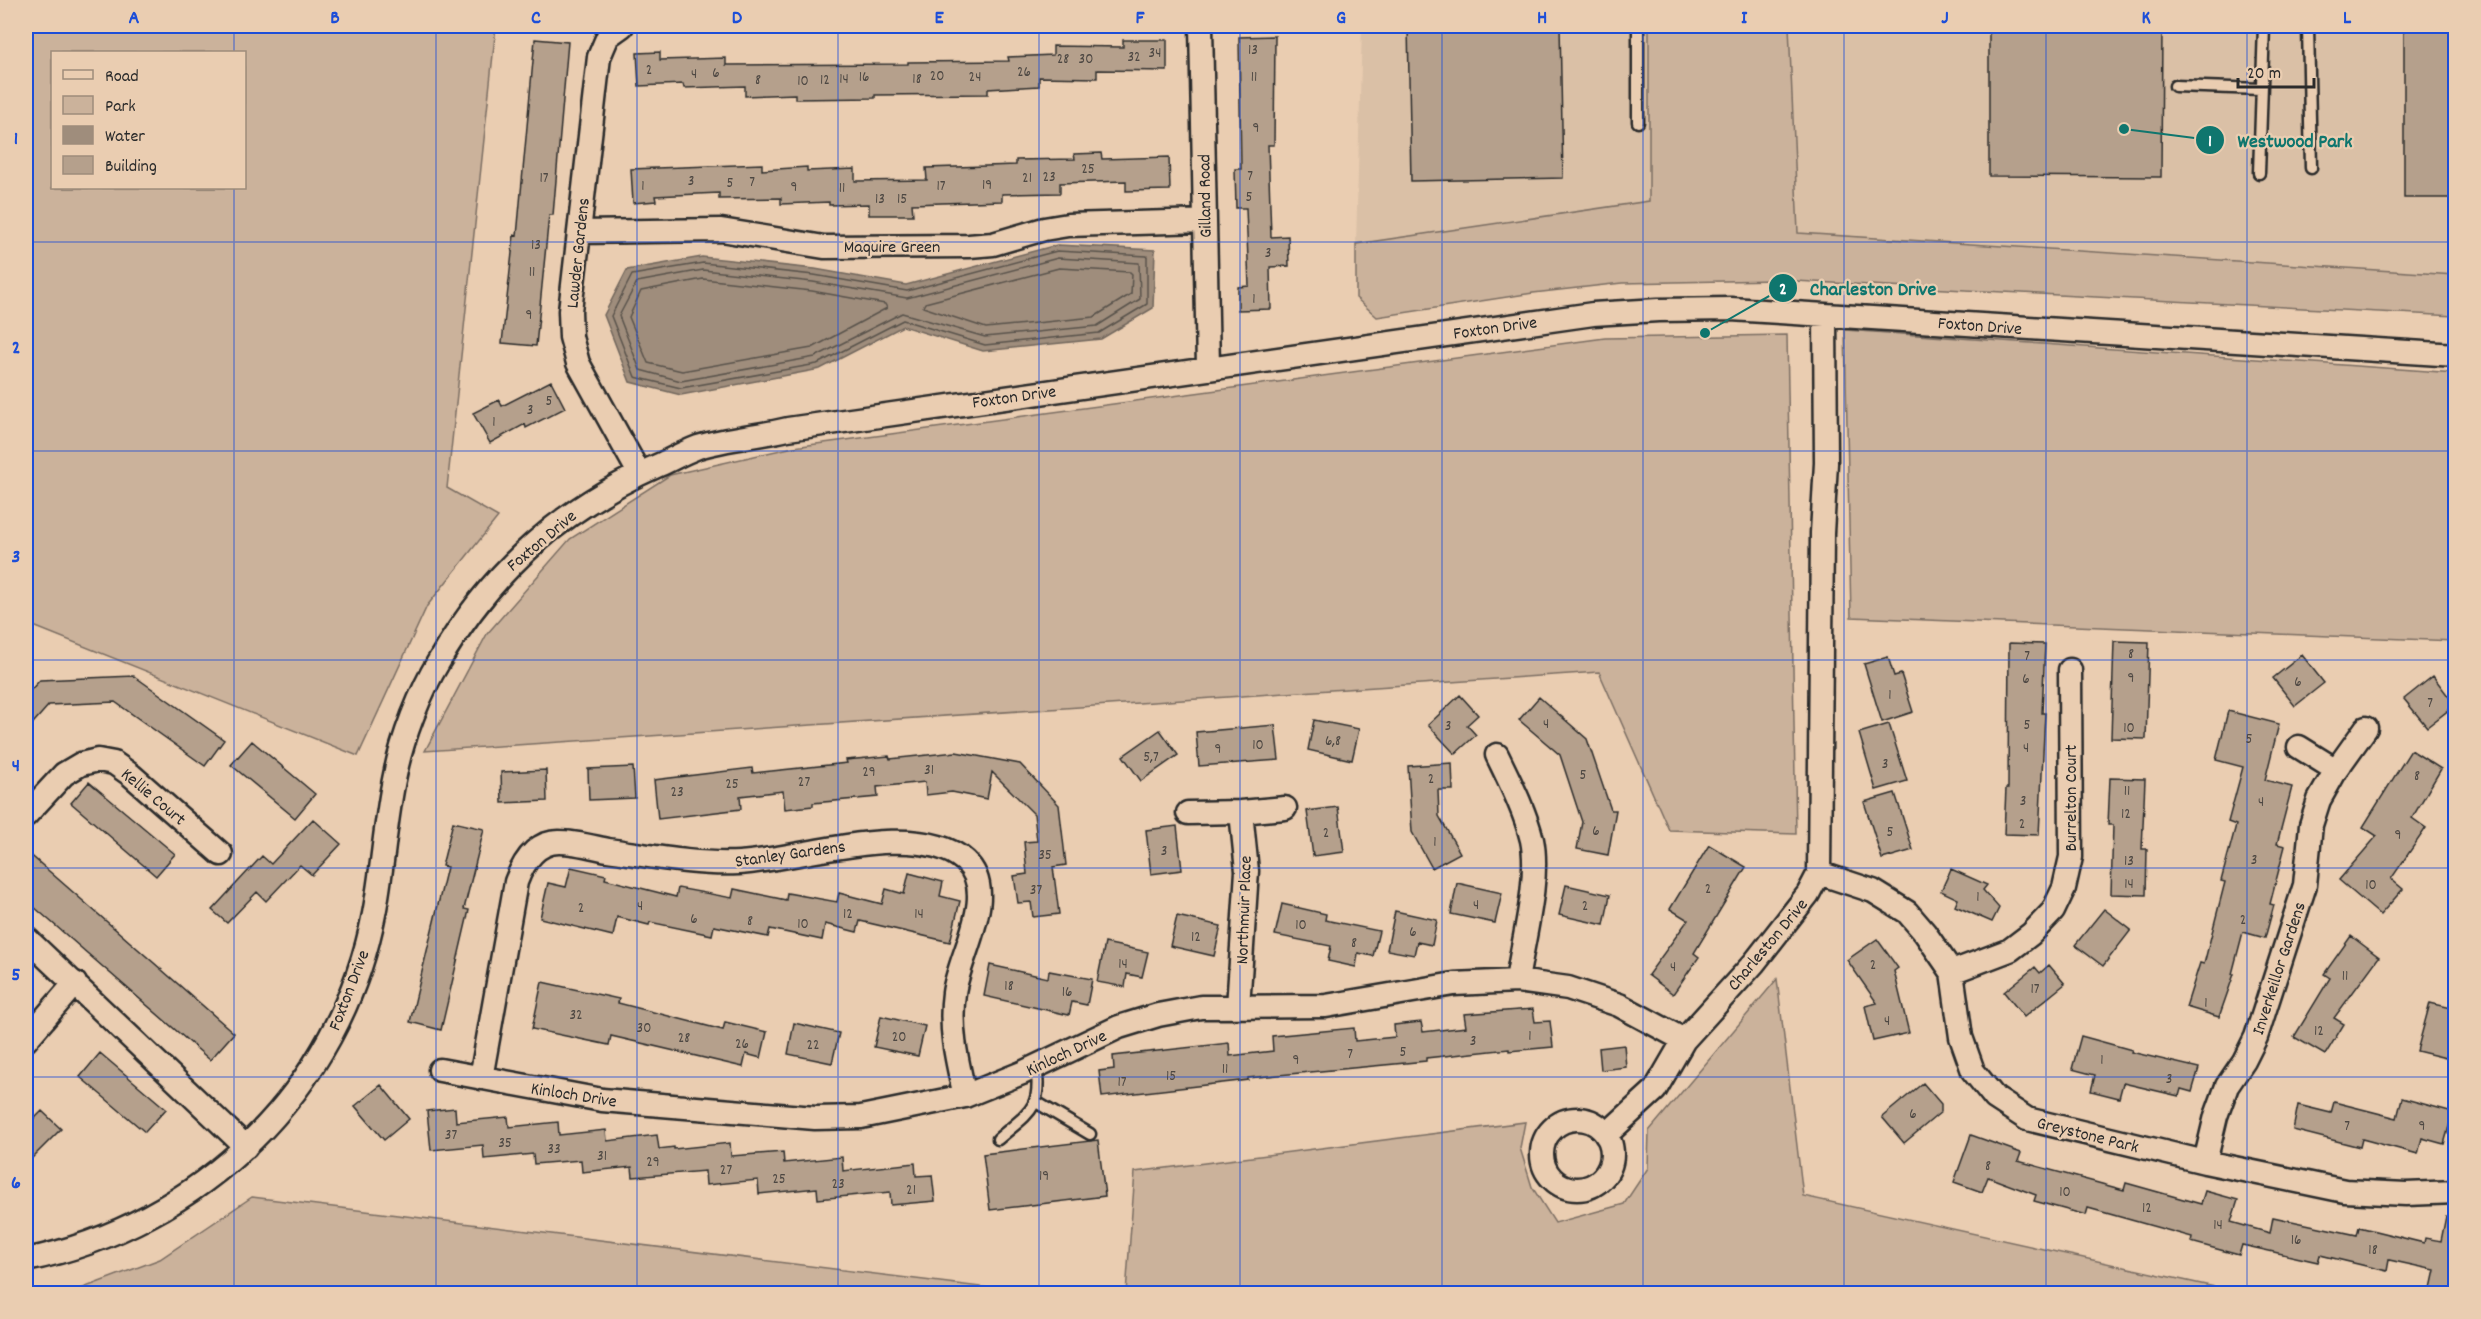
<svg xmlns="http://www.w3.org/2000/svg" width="2481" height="1319" font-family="Dekko,sans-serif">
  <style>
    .built { fill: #dac0a6 }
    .green { fill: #cbb29b; stroke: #7b6e63; stroke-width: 1.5; fill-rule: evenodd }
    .water { fill: #9f8d7c; stroke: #71665c; stroke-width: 1.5 }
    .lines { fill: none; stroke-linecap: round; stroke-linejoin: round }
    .shore { stroke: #59524b; stroke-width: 1.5 }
    .building { fill: #b5a08c; stroke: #2b2b2b; stroke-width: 1.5 }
    .lane-casing { stroke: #2b2b2b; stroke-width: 15 }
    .street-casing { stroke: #2b2b2b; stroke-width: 27 }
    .lane { stroke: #eacdb1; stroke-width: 10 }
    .street { stroke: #eacdb1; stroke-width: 22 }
    .grid { fill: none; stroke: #1d4ed8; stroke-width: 1.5; stroke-opacity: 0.55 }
    .labels { text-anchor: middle; stroke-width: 4.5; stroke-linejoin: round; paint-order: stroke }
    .number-label { font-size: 15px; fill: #4e4843 }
    .street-label { font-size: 18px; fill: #2b2b2b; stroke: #eacdb1 }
    .leader { fill: none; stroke: #0f766e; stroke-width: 2 }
    .callout-dot { fill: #0f766e; stroke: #eacdb1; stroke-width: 2 }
    .mark-label { font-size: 18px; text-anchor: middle; font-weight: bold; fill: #fff }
    .callout-label { font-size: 20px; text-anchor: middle; font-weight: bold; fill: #0f766e; stroke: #eacdb1; stroke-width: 4.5; stroke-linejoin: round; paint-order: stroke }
    .neatline { fill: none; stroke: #1d4ed8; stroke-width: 2 }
    .grid-label { font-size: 20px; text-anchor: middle; font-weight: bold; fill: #1d4ed8 }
  </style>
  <rect width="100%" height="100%" fill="#eacdb1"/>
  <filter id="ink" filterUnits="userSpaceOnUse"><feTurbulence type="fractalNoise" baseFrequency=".0167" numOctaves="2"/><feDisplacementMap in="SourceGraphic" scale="12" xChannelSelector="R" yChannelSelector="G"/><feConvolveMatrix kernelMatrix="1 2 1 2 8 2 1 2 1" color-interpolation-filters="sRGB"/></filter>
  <g filter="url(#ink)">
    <!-- built -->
    <path class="built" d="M1362 26H1649V201L1356 244Z
      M1789 26H2455V275L1798 233Z"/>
    <!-- green -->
    <path class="green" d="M26 26H496L447 488 498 517 427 606 358 756 26 623ZM244 52V188H52V52Z
      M1649 26H1789L1798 233 2455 275V316L1776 280 1622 283 1533 293 1377 317 1356 298V244L1649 201Z
      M1845 330 2455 373V641L1851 617Z
      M1787 335 1796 834 1669 830 1599 672 425 751 487 634 570 539 670 475 794 447 1605 338Z
      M1777 979 1803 1196 2242 1293H1126L1135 1172 1525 1122 1520 1148 1532 1187 1555 1223 1624 1204 1648 1168 1649 1131Z
      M252 1197 1029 1293H70L160 1259Z"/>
    <!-- water -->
    <path class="water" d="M1057 245 1155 250 1153 308 1101 339 983 351 903 326 820 369 681 395 630 382 604 315 627 270 702 257 815 269 906 285Z"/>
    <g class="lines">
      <!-- shore -->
      <path class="shore" d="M1057 251 1147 256V304L1099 333 985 345 903 320 817 364 681 388 635 377 611 316 632 275 703 263 814 275 907 291Z
        M1058 258 1139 263 1140 299 1097 326 985 337 902 313 815 357 681 381 640 370 619 316 637 282 703 270 813 282 907 298Z
        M1059 268 1130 272 1132 274 1131 294 1094 317 986 328 923 307 925 303Z
        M703 279 812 291 885 304 887 308 812 348 682 371 648 363 629 317 641 291Z"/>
    </g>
    <!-- building -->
    <path class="building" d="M1408 26H1560L1563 178 1411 181Z
      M1989 26H2162L2161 177 1989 176Z
      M2404 26H2456V198H2404Z
      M1275 36 1274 145H1268L1271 237 1288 236 1289 266 1270 267 1271 309 1238 310V287L1249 286 1246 208H1236L1235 169H1241L1239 37Z
      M535 39 568 42 553 215H549L536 346 502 343 514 235 517 236Z
      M1123 40H1167V71L1097 70V78L1039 77V86L988 89V94L875 95V98L795 99V94L745 96V86L684 88 683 84 639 86 637 53 660 52V60L726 58V65L908 64V62L1009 61 1008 57 1053 55V46L1123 47Z
      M1101 153 1102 159 1169 157 1170 190 1126 191V181L1060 183V193L1002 194V201L912 204 913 215H869V204L829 205V202L781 204V198L719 199V193L655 196 656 201 633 203 631 169 762 164V170L807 167V171L855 169V181L927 180 926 168 1016 165V160L1075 159 1074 154Z
      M551 381 565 408 526 428 525 424 490 443 473 413 499 400 502 406Z
      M2114 641 2149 642 2146 739 2111 738Z
      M2009 643 2045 644 2042 713H2045L2039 835 2004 834 2006 788H2008Z
      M2302 655 2324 683 2295 706 2273 678Z
      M1888 657 1894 676 1901 674 1913 712 1882 722 1864 664Z
      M134 676 224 740 205 766 115 702 49 705 26 731V695L40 680Z
      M2433 676 2455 705 2427 727 2404 699Z
      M1460 695 1478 715 1467 725 1476 735 1455 754 1428 725Z
      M1539 697 1587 739 1611 810H1616L1608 855 1577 849 1582 822 1560 755 1519 720Z
      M2228 711 2279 724 2265 780 2292 787 2277 844 2285 846 2270 904 2274 905 2265 938 2243 932 2232 974H2234L2219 1017 2186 1007 2200 963 2204 964 2225 882 2221 881 2236 825 2228 822 2243 767 2216 760Z
      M1314 720 1359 729 1352 760 1308 750Z
      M1889 724 1907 781 1876 790 1859 733Z
      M1275 725 1279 760 1199 766 1196 732Z
      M1160 730 1178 755 1141 781 1123 756Z
      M252 741 315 794 295 818 231 765Z
      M2411 750 2441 769 2412 818 2426 828 2391 879 2403 889 2380 915 2339 880 2377 836 2363 827Z
      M956 752 1020 764 1059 805 1066 865 1053 867 1059 914 1033 917 1031 902 1018 903 1014 876 1027 874 1024 842 1037 841 1034 814 992 772 987 799 952 792 926 795 925 782 877 787 878 797 813 803V806L785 809 783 791 740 796 741 809 658 819 654 780 752 768 753 773 847 763 846 760 889 756 890 759Z
      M1452 763 1453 790H1438L1439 816 1460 853 1432 868 1412 832 1408 766Z
      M633 767 635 798 589 800 588 769Z
      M546 770 547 801 502 803 501 772Z
      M2110 778 2145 779 2142 849H2147L2146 895 2111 894 2113 825H2108Z
      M89 782 175 854 156 876 71 803Z
      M1895 793 1913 850 1882 859 1864 802Z
      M1338 807 1344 852 1313 856 1307 811Z
      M313 819 341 844 312 875 300 865 266 901 257 892 227 923 212 910 262 856 271 864Z
      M453 822 484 829 464 909 469 910 441 1030 410 1022 447 867 442 866Z
      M1177 826 1182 870 1151 874 1146 830Z
      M1709 845 1746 867 1694 953 1699 957 1673 994 1648 975 1688 920 1670 909Z
      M26 851 234 1033 210 1060 26 900Z
      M571 867 606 875 605 879 676 897 678 888 732 898 734 889 786 900 787 893 837 902 839 893 882 904 886 889 904 894 909 873 943 882 940 896 960 901 950 942 860 921 857 932 825 924 822 940 770 929 768 937 714 926 712 935 650 922 649 925 617 917 613 936 540 918 548 883 566 887Z
      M1951 869 1987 885 1983 890 1999 908 1992 922 1955 906 1958 899 1941 891Z
      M1457 883 1502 893 1495 923 1451 914Z
      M1566 885 1610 895 1604 925 1559 915Z
      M1282 904 1326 914 1325 920 1379 931 1373 956 1358 953 1356 967 1328 961 1331 946 1275 935Z
      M2104 909 2131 930 2103 966 2075 945Z
      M1395 911 1437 920 1432 945 1417 942 1414 955 1387 950Z
      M1177 916 1221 926 1214 956 1170 946Z
      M2351 936 2379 957 2334 1018 2344 1024 2325 1055 2294 1037 2330 978 2324 974Z
      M1877 939 1898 968 1894 971 1909 1033 1873 1041 1865 1006 1877 1003 1847 960Z
      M1105 943 1148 952 1142 977 1127 974 1125 987 1097 982Z
      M990 965 1048 978 1049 971 1092 979 1087 1005 1072 1002 1069 1015 984 996Z
      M2049 965 2065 984 2024 1017 2004 992 2035 967 2040 973Z
      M542 982 619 999 618 1003 723 1030 725 1022 767 1032 761 1058 746 1054 743 1067 611 1036 609 1045 532 1029Z
      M2430 1003 2456 1009V1044L2450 1042 2446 1058 2417 1051Z
      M1533 1009 1535 1022 1550 1021 1553 1047 1509 1051V1049L1426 1058V1061L1248 1078V1080L1102 1097 1099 1071 1114 1069 1113 1056 1229 1043 1230 1056 1273 1051 1272 1036 1354 1028 1355 1041 1395 1037 1394 1025 1421 1022 1423 1032 1466 1027 1464 1014Z
      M881 1016 925 1026 918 1056 874 1047Z
      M794 1023 839 1033 832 1063 788 1054Z
      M2081 1036 2132 1050 2131 1052 2199 1068 2192 1092 2181 1089 2179 1096 2123 1083 2119 1098 2091 1091 2095 1075 2072 1069Z
      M1624 1045 1626 1067 1601 1070 1599 1048Z
      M100 1053 166 1109 145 1132 80 1077Z
      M1923 1083 1941 1104V1112L1904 1143 1882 1117Z
      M381 1085 409 1119 384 1140 355 1106Z
      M2402 1098 2453 1112 2444 1144 2422 1138 2418 1154 2362 1139 2360 1147 2293 1130 2298 1105 2331 1113 2334 1102 2397 1118Z
      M455 1108 456 1122 508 1117 509 1127 558 1122 559 1135 606 1130 607 1141 657 1135 659 1149 674 1147V1149L730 1143 731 1156 783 1152 784 1163 842 1157 843 1171 915 1163 916 1176 932 1175 935 1201 891 1205 890 1192 818 1199 817 1188 759 1194 758 1180 706 1185 705 1171 633 1177 632 1167 582 1172 581 1160 534 1164 533 1154 484 1159 483 1145 431 1150 427 1111Z
      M42 1111 61 1129 26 1164V1127Z
      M1971 1135 2021 1153 2018 1161 2124 1190 2126 1183 2201 1204 2205 1191 2238 1200 2231 1222 2270 1233 2273 1217 2357 1235 2359 1227 2424 1243 2425 1238 2441 1241 2446 1216 2456 1217V1293H2430L2435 1270 2389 1260 2387 1271 2320 1255 2318 1262 2242 1245 2239 1255 2191 1242 2192 1237 2088 1208 2086 1215 2034 1201 2036 1195 1988 1177 1982 1192 1954 1182Z
      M1098 1140 1105 1196 990 1210 983 1154Z"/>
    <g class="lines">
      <defs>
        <path id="lane" d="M2308 26 2311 168
          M2175 86 2261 89
          M1638 122V26
          M2259 173 2264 26
          M1036 1102 1090 1134
          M998 1139C1028 1113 1043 1109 1036 1066"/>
        <path id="street" d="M622 26 608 36 599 57 570 311 571 337 578 363 639 473
          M1201 26 1208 367
          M579 232 721 230 824 247 969 246 993 244 1044 229 1068 225 1204 221
          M2299 747 2336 770
          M1497 755C1510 782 1525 811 1532 840 1540 879 1523 940 1517 981
          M1188 813 1241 812 1285 808
          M26 815 64 774 81 764 98 760 114 763 131 775 221 854
          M1819 873 1873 891 1907 912 1925 933 1952 972 1961 1037 1973 1071 1995 1098 2027 1119 2205 1162 2345 1191 2406 1194 2456 1192
          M26 938 246 1147
          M1952 972 2010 950 2031 934 2053 911 2064 888 2071 857 2070 670
          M1238 1007 1247 871 1241 812
          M26 1040 75 983
          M440 1070 602 1100 815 1118 861 1117 965 1096 1022 1073 1119 1027 1158 1015 1201 1007 1326 1006 1454 984 1517 981 1568 988 1619 1005 1684 1040
          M481 1078 516 882C523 863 535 842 559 842 575 842 593 847 608 850 651 856 695 865 739 863 796 860 918 818 965 861 1000 893 959 954 954 993 949 1029 957 1061 965 1096
          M1542 1154a35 35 0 1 1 70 0a35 35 0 1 1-70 0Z
          M1606 1135 1655 1090 1684 1040 1754 963 1808 894 1819 873 1822 533 1826 463 1825 315
          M2205 1162 2216 1116 2227 1086 2244 1061 2256 1037 2305 885 2311 825 2319 800 2336 770 2366 728
          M26 1260C200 1225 340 1090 374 914 383 868 385 821 395 775 402 739 420 692 439 661 492 570 563 507 659 465 672 459 685 452 698 447 727 438 759 436 788 429L1593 314 1658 310 1731 309 1825 315 2456 355"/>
      </defs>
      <!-- lane casing -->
      <use href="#lane" class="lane-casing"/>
      <!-- street casing -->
      <use href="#street" class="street-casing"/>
      <!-- lane -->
      <use href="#lane" class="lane"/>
      <!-- street -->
      <use href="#street" class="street"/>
    </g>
  </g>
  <!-- grid -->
  <path class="grid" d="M234 26V52M436 26V1294M637 26V1294M838 26V1294M1039 26V1294M1240 26V1294M1442 26V1294M1643 26V1294M1844 26V1294M2046 26V1294M2247 26V1294M234 188V1294M26 242H2456M26 451H2456M26 660H2456M26 868H2456M26 1077H2456"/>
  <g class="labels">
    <!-- number labels -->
    <g class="number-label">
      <text x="1253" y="54">13</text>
      <text x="1155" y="57">34</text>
      <text x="1134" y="61">32</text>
      <text x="1063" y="63">28</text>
      <text x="1086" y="63">30</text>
      <text x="649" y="74">2</text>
      <text x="1024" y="76">26</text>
      <text x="716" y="77">6</text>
      <text x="694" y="78">4</text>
      <text x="937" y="80">20</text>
      <text x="864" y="81">16</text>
      <text x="975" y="81">24</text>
      <text x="1254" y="81">11</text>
      <text x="844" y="83">14</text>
      <text x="917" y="83">18</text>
      <text x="758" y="84">8</text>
      <text x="825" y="84">12</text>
      <text x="803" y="85">10</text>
      <text x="1256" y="132">9</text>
      <text x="1088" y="173">25</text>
      <text x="1250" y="180">7</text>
      <text x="1049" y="181">23</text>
      <text x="544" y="182">17</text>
      <text x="1027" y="182">21</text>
      <text x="691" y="185">3</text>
      <text x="752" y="186">7</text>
      <text x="730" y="187">5</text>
      <text x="987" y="189">19</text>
      <text x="643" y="190">1</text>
      <text x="941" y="190">17</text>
      <text x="794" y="191">9</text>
      <text x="842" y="192">11</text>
      <text x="1249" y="201">5</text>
      <text x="880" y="203">13</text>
      <text x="902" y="203">15</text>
      <text x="536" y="249">13</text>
      <text x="1268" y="257">3</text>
      <text x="532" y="276">11</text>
      <text x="1254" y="303">1</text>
      <text x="529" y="319">9</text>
      <text x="549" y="405">5</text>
      <text x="530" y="414">3</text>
      <text x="494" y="426">1</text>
      <text x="2131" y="658">8</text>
      <text x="2027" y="660">7</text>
      <text x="2131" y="682">9</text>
      <text x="2026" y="683">6</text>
      <text x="2298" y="686">6</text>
      <text x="1890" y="699">1</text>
      <text x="2430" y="707">7</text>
      <text x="1546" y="728">4</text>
      <text x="2027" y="729">5</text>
      <text x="1448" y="730">3</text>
      <text x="2129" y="732">10</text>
      <text x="2249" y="743">5</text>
      <text x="1333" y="745">6,8</text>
      <text x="1258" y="749">10</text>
      <text x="2026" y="752">4</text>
      <text x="1218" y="753">9</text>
      <text x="1151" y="761">5,7</text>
      <text x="1885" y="768">3</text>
      <text x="929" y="774">31</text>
      <text x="869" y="776">29</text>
      <text x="1583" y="779">5</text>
      <text x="2417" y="780">8</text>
      <text x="1431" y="783">2</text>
      <text x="804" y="786">27</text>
      <text x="732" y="788">25</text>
      <text x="2127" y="795">11</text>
      <text x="677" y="796">23</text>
      <text x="2023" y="805">3</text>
      <text x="2261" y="806">4</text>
      <text x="2126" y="818">12</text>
      <text x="2022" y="828">2</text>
      <text x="1596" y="835">6</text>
      <text x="1890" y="836">5</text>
      <text x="1326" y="837">2</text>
      <text x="2398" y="839">9</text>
      <text x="1435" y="846">1</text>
      <text x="1164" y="855">3</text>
      <text x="1045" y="859">35</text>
      <text x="2254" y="864">3</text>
      <text x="2129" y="865">13</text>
      <text x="2129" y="888">14</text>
      <text x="2371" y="889">10</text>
      <text x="1708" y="893">2</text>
      <text x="1036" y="894">37</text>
      <text x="1978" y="901">1</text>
      <text x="1476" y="909">4</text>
      <text x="640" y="910">4</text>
      <text x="1585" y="910">2</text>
      <text x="581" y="912">2</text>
      <text x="848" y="918">12</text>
      <text x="919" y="918">14</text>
      <text x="694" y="923">6</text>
      <text x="2243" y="924">2</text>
      <text x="750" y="925">8</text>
      <text x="803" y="928">10</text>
      <text x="1301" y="929">10</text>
      <text x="1413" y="936">6</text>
      <text x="1196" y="941">12</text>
      <text x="1354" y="947">8</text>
      <text x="1123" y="968">14</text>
      <text x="1873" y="969">2</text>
      <text x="1673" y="971">4</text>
      <text x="2345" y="980">11</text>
      <text x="1009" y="990">18</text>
      <text x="2035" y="993">17</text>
      <text x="1067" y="996">16</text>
      <text x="2206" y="1007">1</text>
      <text x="576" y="1019">32</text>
      <text x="1887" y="1025">4</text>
      <text x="644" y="1032">30</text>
      <text x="2319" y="1035">12</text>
      <text x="1530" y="1040">1</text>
      <text x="899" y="1041">20</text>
      <text x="684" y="1042">28</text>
      <text x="1473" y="1045">3</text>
      <text x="742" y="1048">26</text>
      <text x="813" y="1049">22</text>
      <text x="1403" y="1056">5</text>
      <text x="1350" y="1058">7</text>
      <text x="1296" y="1064">9</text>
      <text x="2102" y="1064">1</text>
      <text x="1225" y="1073">11</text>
      <text x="1171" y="1080">15</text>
      <text x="2169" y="1083">3</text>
      <text x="1122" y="1086">17</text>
      <text x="1913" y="1118">6</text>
      <text x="2347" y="1130">7</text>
      <text x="2422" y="1130">9</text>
      <text x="451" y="1139">37</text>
      <text x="505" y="1147">35</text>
      <text x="554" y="1153">33</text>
      <text x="602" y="1160">31</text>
      <text x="653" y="1166">29</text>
      <text x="1988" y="1170">8</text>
      <text x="726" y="1174">27</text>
      <text x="1044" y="1180">19</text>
      <text x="779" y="1183">25</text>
      <text x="838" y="1188">23</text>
      <text x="911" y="1194">21</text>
      <text x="2065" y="1196">10</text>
      <text x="2147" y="1212">12</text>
      <text x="2218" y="1229">14</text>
      <text x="2296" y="1244">16</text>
      <text x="2373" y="1254">18</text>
    </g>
    <!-- street labels -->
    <g class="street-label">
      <text transform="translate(1204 196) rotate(-91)" y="6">Gilland Road</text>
      <text x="892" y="252">Maquire Green</text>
      <text transform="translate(577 253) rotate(-84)" y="6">Lawder Gardens</text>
      <text transform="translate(1980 325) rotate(4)" y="6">Foxton Drive</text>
      <text transform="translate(1495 327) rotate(-8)" y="6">Foxton Drive</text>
      <text transform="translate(1014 396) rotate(-8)" y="6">Foxton Drive</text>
      <text transform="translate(541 540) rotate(-40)" y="6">Foxton Drive</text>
      <text transform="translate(154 796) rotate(40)" y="6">Kellie Court</text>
      <text transform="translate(2070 798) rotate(-90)" y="6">Burrelton Court</text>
      <text transform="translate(790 853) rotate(-8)" y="6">Stanley Gardens</text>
      <text transform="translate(1243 910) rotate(-88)" y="6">Northmuir Place</text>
      <text transform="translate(1767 944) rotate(-50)" y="6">Charleston Drive</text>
      <text transform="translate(2278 968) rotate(-72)" y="6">Inverkeillor Gardens</text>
      <text transform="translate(348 990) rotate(-69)" y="6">Foxton Drive</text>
      <text transform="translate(1066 1052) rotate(-25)" y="6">Kinloch Drive</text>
      <text transform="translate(574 1094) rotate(9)" y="6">Kinloch Drive</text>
      <text transform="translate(2088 1134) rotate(14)" y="6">Greystone Park</text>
    </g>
  </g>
  <!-- callouts -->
  <path class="leader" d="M2124 129L2210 140M1705 333L1783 288"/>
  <g class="callout-dot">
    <circle cx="2124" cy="129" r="6"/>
    <circle cx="1705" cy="333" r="6"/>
    <circle cx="2210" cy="140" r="15"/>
    <circle cx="1783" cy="288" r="15"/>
  </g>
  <g class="mark-label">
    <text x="2210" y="146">1</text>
    <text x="1783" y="294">2</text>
  </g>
  <g class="callout-label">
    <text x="2295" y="147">Westwood Park</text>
    <text x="1873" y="295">Charleston Drive</text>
  </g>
  <!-- margin -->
  <rect width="2481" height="1319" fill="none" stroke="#eacdb1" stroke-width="66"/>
  <!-- legend -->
  <rect x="51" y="51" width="195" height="138" fill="#eacdb1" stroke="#9e8c7b" stroke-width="1.5"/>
  <rect x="63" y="70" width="30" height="9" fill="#eacdb1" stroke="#9e8c7b" stroke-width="1.5"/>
  <text x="105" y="81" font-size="18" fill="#2b2b2b">Road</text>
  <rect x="63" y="96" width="30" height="18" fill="#cbb29b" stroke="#9e8c7b" stroke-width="1.5"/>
  <text x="105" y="111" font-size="18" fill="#2b2b2b">Park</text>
  <rect x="63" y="126" width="30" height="18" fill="#9f8d7c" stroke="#9e8c7b" stroke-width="1.5"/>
  <text x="105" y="141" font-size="18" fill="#2b2b2b">Water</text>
  <rect x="63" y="156" width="30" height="18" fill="#b5a08c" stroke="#9e8c7b" stroke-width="1.5"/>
  <text x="105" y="171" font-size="18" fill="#2b2b2b">Building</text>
  <!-- scale -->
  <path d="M2238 78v9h76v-9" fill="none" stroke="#2b2b2b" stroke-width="3"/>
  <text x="2247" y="78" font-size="18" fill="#2b2b2b" stroke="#eacdb1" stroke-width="4.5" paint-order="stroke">20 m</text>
  <rect x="33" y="33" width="2415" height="1253" class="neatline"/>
  <g class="grid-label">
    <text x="134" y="23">A</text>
    <text x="335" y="23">B</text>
    <text x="536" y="23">C</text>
    <text x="737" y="23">D</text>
    <text x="939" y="23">E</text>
    <text x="1140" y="23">F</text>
    <text x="1341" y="23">G</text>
    <text x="1542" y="23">H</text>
    <text x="1744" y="23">I</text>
    <text x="1945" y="23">J</text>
    <text x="2146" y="23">K</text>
    <text x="2347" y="23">L</text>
    <text x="16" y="144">1</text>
    <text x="16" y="353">2</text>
    <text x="16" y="562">3</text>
    <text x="16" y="771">4</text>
    <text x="16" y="980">5</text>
    <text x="16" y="1188">6</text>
  </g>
</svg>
